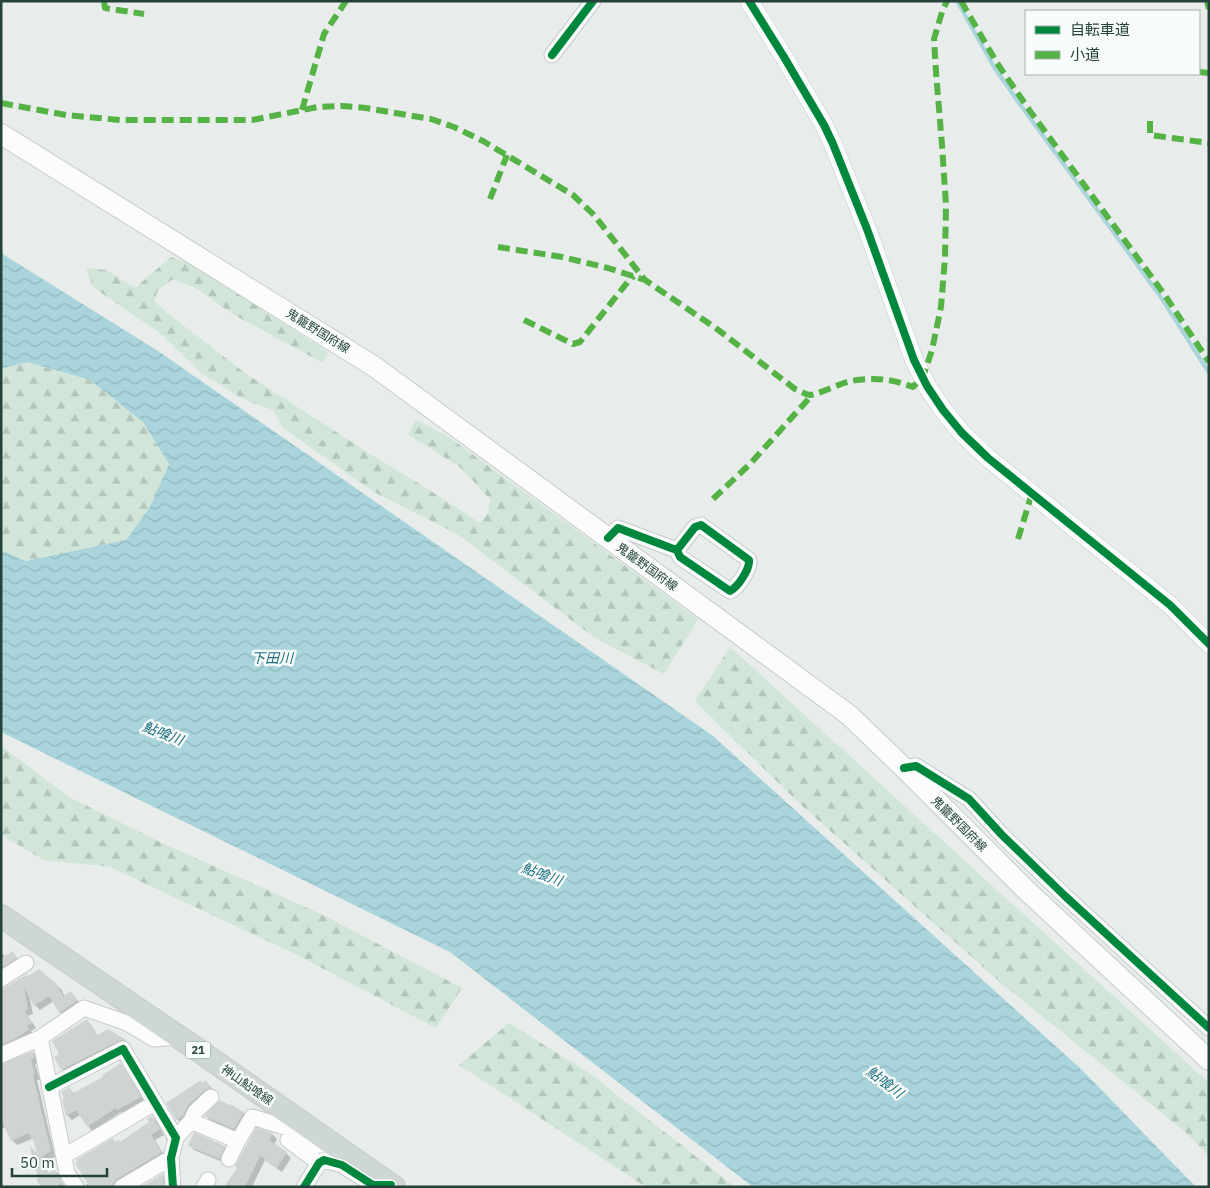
<svg xmlns="http://www.w3.org/2000/svg" width="1210" height="1188" font-family="'IBM Plex Sans','Noto Sans JP',sans-serif">
  <style>
    .forest { fill: url(#forest-firs) }
    .water { fill: url(#water-waves) }
    .shadow { fill: #0003 }
    .lines { fill: none; stroke-linecap: round; stroke-linejoin: round }
    .stream { stroke: #a9d4db; stroke-width: 4 }
    .building { fill: #cfd4d2 }
    .minor-casing { stroke: #c5cac8; stroke-width: 17 }
    .tertiary-casing { stroke: #c5cac8; stroke-width: 19 }
    .secondary-casing { stroke: #c3cbc8; stroke-width: 22 }
    .primary-casing { stroke: #c3ccc9; stroke-width: 24 }
    .minor { stroke: #fcfcfc; stroke-width: 15 }
    .tertiary { stroke: #fcfcfc; stroke-width: 18 }
    .secondary { stroke: #fcfcfc; stroke-width: 20 }
    .primary { stroke: #cfd7d5; stroke-width: 22 }
    .quiet { stroke: #55b346; stroke-width: 6; stroke-dasharray: 12 6; stroke-linecap: butt }
    .cycleway-casing { stroke: #f7fbf9; stroke-width: 11 }
    .cycleway { stroke: #00873e; stroke-width: 8 }
    .labels { text-anchor: middle; stroke-width: 5; stroke-linejoin: round; paint-order: stroke }
    .shield { fill: #f7fbf9; stroke: #637a73; stroke-width: 1 }
    .shield-label { font-size: 11px; font-weight: bold; fill: #24423a }
    .street-label { font-size: 12px; fill: #24423a; stroke: #f7fbf9 }
    .water-label { font-size: 14px; font-style: italic; fill: #1c6f80; stroke: #f7fbf9 }
  </style>
  <defs>
    <pattern id="forest-firs" width="22" height="20" patternUnits="userSpaceOnUse" patternTransform="scale(1.25)"><rect width="22" height="20" fill="#d1e6d8"/><path d="M5 1l3.5 6h-7zM16 11l3.5 6h-7z" fill="#b3c6ba"/></pattern>
    <pattern id="water-waves" width="16" height="10" patternUnits="userSpaceOnUse" patternTransform="scale(1.25)"><rect width="16" height="10" fill="#a9d4db"/><path d="M0 5q4-4 8 0t8 0" fill="none" stroke="#91b7bd"/></pattern>
  </defs>
  <rect width="100%" height="100%" fill="#e8edeb"/>
  <!-- forest -->
  <path class="forest" d="M171 257 190 263 328 352 323 363 234 315 196 288 173 279 158 290 154 301 167 313 248 375 367 452 423 486 480 523 488 514 490 499 461 468 408 434 416 420 446 435 698 619 664 674 595 638 457 534 374 492 283 428 273 410 245 400 202 374 161 334 93 287 86 268 106 270 135 288Z
    M26 362 90 380 143 422 169 464 150 507 126 540 26 561 1 551V369Z
    M730 647 1209 1083V1156L1184 1131 1001 983 800 804 695 701Z
    M1 746 69 797 160 842 323 915 462 988 436 1028 297 955 110 867 44 860 1 835Z
    M509 1023 589 1073 735 1187H646L459 1065Z"/>
  <!-- water -->
  <path class="water" d="M1 253 158 351 713 736 1081 1069 1196 1187H753L450 952 1 732V551L26 561 126 540 150 507 169 464 143 422 90 380 27 362 1 369Z"/>
  <!-- shadow -->
  <path class="shadow" d="M1 951 5 957 12 952 21 963 1 975Z
    M29 977 55 984 61 989 65 997 71 993 76 998 81 1007 65 1017 60 1012 54 1001 40 1010 35 1005 29 995 33 1014 28 1016 36 1028 31 1031 33 1035 1 1050V990Z
    M87 1021 91 1025 98 1036 108 1031 125 1040 128 1043 123 1045 66 1074 62 1069 60 1055Z
    M33 1053 38 1058 39 1063 35 1064 40 1080H37L55 1157 43 1164 49 1174 54 1170 59 1175 61 1181 65 1187H43L39 1179 32 1149 39 1156 35 1142 32 1139 17 1145 12 1140 6 1127 1 1129V1107Z
    M121 1065 125 1070 145 1102 123 1114 121 1112 92 1131 88 1126 80 1115 72 1120 67 1115 69 1088 75 1094 104 1077Z
    M206 1082 211 1087 214 1093 182 1124 177 1119 202 1084Z
    M230 1106 244 1113 249 1118 239 1133 211 1121 206 1116Z
    M152 1117 157 1122 164 1135 155 1140 166 1158 120 1187H87L86 1185 89 1183 113 1140 116 1143H120L151 1123Z
    M257 1130 272 1134 277 1139 274 1145 286 1153 291 1158 282 1172 265 1160 252 1187H228Z
    M189 1145 224 1147 229 1152 225 1163 194 1150Z
    M162 1175 167 1180 168 1187H143Z"/>
  <g class="lines">
    <!-- stream -->
    <path class="stream" d="M957 1 994 67 1019 103 1160 296 1209 373"/>
  </g>
  <!-- building -->
  <path class="building" d="M13 951 17 958 1 968V958Z
    M39 969 56 983 63 996 71 991 77 1001 59 1013 49 996 34 1006 24 987 28 1009 25 1011 32 1023 27 1026 29 1030 12 1040 1 1045V988L6 987 27 974 28 976Z
    M87 1019 97 1035 108 1029 125 1039 119 1041 61 1070 54 1057 59 1054 52 1041Z
    M33 1051 34 1058 31 1059 35 1075H33L51 1151 39 1159 48 1173 55 1169 56 1174 62 1183 56 1187H41L36 1179 38 1178 30 1148 32 1147 38 1157 33 1139H31L29 1133 11 1141 1 1119V1064Z
    M121 1063 141 1097 117 1110 116 1108 87 1127 76 1110 66 1116 62 1100 64 1098 61 1092 70 1087 73 1093 103 1077 102 1075Z
    M201 1080 202 1083 206 1080 210 1088 205 1090 188 1105 183 1116 176 1120 166 1103Z
    M220 1100 229 1105 230 1104 244 1112 234 1129 204 1116Z
    M152 1116 160 1129 151 1135 162 1152 117 1179 114 1182 113 1187H90L75 1163 78 1162 76 1160 113 1138 115 1142 119 1140 120 1142 149 1122 147 1119Z
    M256 1128 273 1133 269 1140 287 1152 277 1168 260 1156 249 1179 244 1187H224L237 1168 235 1166Z
    M194 1132 225 1146 220 1159 188 1146Z
    M163 1174 164 1187H141Z"/>
  <g class="lines">
    <defs>
      <path id="minor" d="M552 55 593 1
        M608 538 618 528 671 548 677 550 680 557 730 591C738 587 750 569 749 560L701 525 695 527 677 550
        M904 768 916 766 969 799 1002 835 1065 896 1209 1028
        M1 979 26 963
        M40 1038 67 1173 76 1187
        M1 1055 40 1038 84 1008 127 1023 154 1039 178 1037
        M49 1087 123 1049 176 1138 171 1158 173 1187
        M191 1121 195 1112 211 1097
        M176 1138 191 1121 238 1141 229 1159
        M288 1140 319 1163
        M238 1141 252 1117 285 1127 315 1146 331 1143
        M64 1156 155 1103
        M122 1187 171 1158
        M204 1187 208 1180
        M304 1187 319 1163 324 1160 342 1165 373 1185H377"/>
      <path id="tertiary" d="M749 1 784 57 824 125 833 144 867 229 914 360 927 386 943 410 962 433 988 458 1170 605 1209 644"/>
      <path id="secondary" d="M1 134 375 367 849 715 904 768 1025 889 1209 1060"/>
      <path id="primary" d="M1 916 198 1050 394 1187"/>
    </defs>
    <!-- minor casing -->
    <use href="#minor" class="minor-casing"/>
    <!-- tertiary casing -->
    <use href="#tertiary" class="tertiary-casing"/>
    <!-- secondary casing -->
    <use href="#secondary" class="secondary-casing"/>
    <!-- primary casing -->
    <use href="#primary" class="primary-casing"/>
    <!-- minor -->
    <use href="#minor" class="minor"/>
    <!-- tertiary -->
    <use href="#tertiary" class="tertiary"/>
    <!-- secondary -->
    <use href="#secondary" class="secondary"/>
    <!-- primary -->
    <use href="#primary" class="primary"/>
    <!-- quiet -->
    <path class="quiet" d="M104 1 105 8 144 14
      M961 1 997 63 1030 111 1164 294 1209 362
      M1207 1 1209 9
      M1199 72 1209 73
      M1 103 66 115 120 120H252L318 107 342 106 366 108 431 119 454 127 483 141 573 195 594 215 645 280 717 329 795 389C800 391 805 394 810 395 817 395 841 383 851 381 873 377 893 379 913 387L923 377 932 350 941 307 945 258 946 205 942 145 936 72 934 39 942 12 947 1
      M302 110 324 34 346 1
      M1150 121V135L1209 143
      M490 199 507 155
      M498 247 562 257 608 268 645 280
      M524 320 573 344 580 342 630 279 634 276
      M713 499 750 464 812 395
      M1018 539 1032 493"/>
    <defs>
      <path id="cycleway" d="M749 1 784 57 824 125 833 144 867 229 914 360 927 386 943 410 962 433 988 458 1170 605 1209 644
        M552 55 593 1
        M608 538 618 528 671 548 677 550 680 557 730 591C738 587 750 569 749 560L701 525 695 527 677 550
        M904 768 916 766 969 799 1002 835 1065 896 1209 1028
        M49 1087 123 1049 176 1138 171 1158 173 1187
        M304 1187 319 1163 324 1160 342 1165 373 1185H391"/>
    </defs>
    <!-- cycleway casing -->
    <use href="#cycleway" class="cycleway-casing"/>
    <!-- cycleway -->
    <use href="#cycleway" class="cycleway"/>
  </g>
  <g class="labels">
    <!-- shield labels -->
    <rect class="shield" x="185.5" y="1041.5" width="25" height="17" rx="4"/>
    <g class="shield-label">
      <text x="198" y="1054">21</text>
    </g>
    <!-- street labels -->
    <g class="street-label">
      <text transform="translate(318 331) rotate(32)" y="4">鬼籠野国府線</text>
      <text transform="translate(647 567) rotate(36)" y="4">鬼籠野国府線</text>
      <text transform="translate(959 824) rotate(45)" y="4">鬼籠野国府線</text>
      <text transform="translate(247 1085) rotate(35)" y="4">神山鮎喰線</text>
    </g>
    <!-- water labels -->
    <g class="water-label">
      <text x="272" y="663">下田川</text>
      <text transform="translate(163 733) rotate(21)" y="5">鮎喰川</text>
      <text transform="translate(542 874) rotate(20)" y="5">鮎喰川</text>
      <text transform="translate(885 1082) rotate(37)" y="5">鮎喰川</text>
    </g>
  </g>
  <!-- border -->
  <rect width="1210" height="1188" fill="none" stroke="#24423a" stroke-width="5"/>
  <!-- legend -->
  <rect x="1025" y="10" width="175" height="65" fill="#f7fbf9" stroke="#a3b1ad"/>
  <rect x="1035" y="26" width="25" height="8" fill="#00873e" stroke="#a3b1ad"/>
  <text x="1070" y="35" font-size="15" fill="#24423a">自転車道</text>
  <rect x="1035" y="51" width="25" height="8" fill="#55b346" stroke="#a3b1ad"/>
  <text x="1070" y="60" font-size="15" fill="#24423a">小道</text>
  <!-- scale -->
  <path d="M12 1168v8h95v-8" fill="none" stroke="#24423a" stroke-width="2.5"/>
  <text x="20" y="1168" font-size="15" fill="#24423a" stroke="#f7fbf9" stroke-width="4" paint-order="stroke">50 m</text>
</svg>
